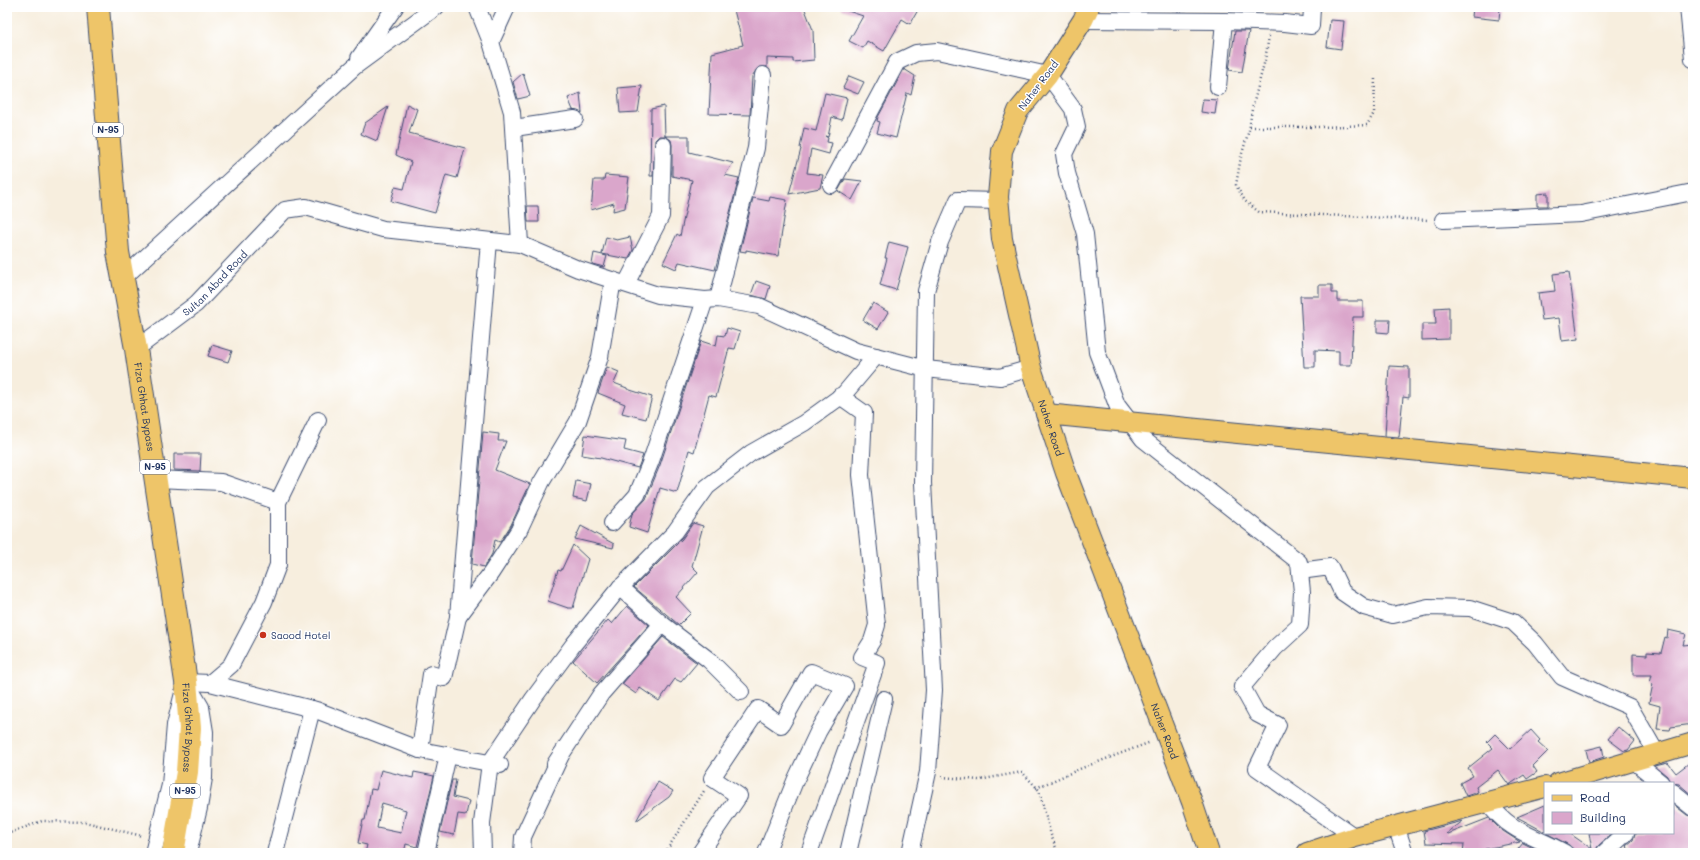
<svg xmlns="http://www.w3.org/2000/svg" width="1700" height="860" font-family="Mali,sans-serif">
  <style>
    .building { fill: #daa6cb; fill-rule: evenodd }
    .lines { fill: none; stroke-linecap: round; stroke-linejoin: round }
    .minor-casing { stroke: #3c4c71; stroke-width: 18 }
    .major-casing { stroke: #3c4c71; stroke-width: 22 }
    .highway-casing { stroke: #3c4c71; stroke-width: 24 }
    .path { stroke: #3c4c71; stroke-width: 2.5; stroke-dasharray: 1 3; stroke-linecap: butt }
    .minor { stroke: #fff; stroke-width: 16 }
    .major { stroke: #eec569; stroke-width: 20 }
    .highway { stroke: #eec569; stroke-width: 22 }
    .poi-dot { fill: #c8321e; stroke: #fff; stroke-width: 1.5 }
    .labels { text-anchor: middle; stroke-width: 3; stroke-linejoin: round; paint-order: stroke }
    .shield { fill: #fff; stroke: #5f6d8e; stroke-width: 1 }
    .shield-label { font-size: 9px; font-weight: bold; fill: #1b2f5e }
    .street-label { font-size: 10px; fill: #1b2f5e; stroke: #fff }
    .poi-label { font-size: 10px; fill: #1b2f5e; stroke: #fff; text-anchor: start }
  </style>
  <rect width="100%" height="100%" fill="#fff"/>
  <filter id="ink" filterUnits="userSpaceOnUse"><feTurbulence type="fractalNoise" baseFrequency=".025" numOctaves="2"/><feDisplacementMap in="SourceGraphic" scale="8" xChannelSelector="R" yChannelSelector="G"/><feConvolveMatrix kernelMatrix="1 2 1 2 8 2 1 2 1" color-interpolation-filters="sRGB"/></filter>
  <filter id="wash" filterUnits="userSpaceOnUse"><feTurbulence type="fractalNoise" baseFrequency=".012" numOctaves="4" result="noise"/><feDisplacementMap in="SourceGraphic" scale="16" xChannelSelector="R" yChannelSelector="G"/><feGaussianBlur stdDeviation="0.9" result="paint"/><feColorMatrix in="noise" values="0 0 0 0 0 0 0 0 0 0 0 0 0 0 0 0 0 1.4 0 .05"/><feComposite in="paint" operator="in"/></filter>
  <g filter="url(#wash)">
    <rect width="100%" height="100%" fill="#f7eede"/>
    <g id="blocks">
      <!-- building -->
      <path class="building" d="M745 7H804L813 30 814 60 793 62V59L767 58V67H759L752 76 750 115 709 114 712 53 743 45 734 10Z
        M842 7H911L918 10 910 24 902 19 884 51 867 41 863 48 849 41 863 16 842 9Z
        M1473 7 1500 8 1499 20 1472 17Z
        M1330 20 1344 21 1341 49 1327 47Z
        M1235 31H1249L1242 72 1229 70Z
        M904 69 915 76 911 95 907 93 896 138 877 133 880 122 877 121 878 117Z
        M523 73 530 96 518 99 513 82Z
        M849 76 864 82 858 94 843 88Z
        M642 86 638 112 620 113 618 88Z
        M580 93 582 113 573 110 568 98Z
        M825 93 847 98 842 120 832 117 828 137 825 136 828 138 827 142 832 143 829 154 811 149 807 173 823 175 820 188 789 194 801 149 800 148 804 128 816 131Z
        M1203 99 1217 100 1215 114 1201 112Z
        M407 104 417 109 409 133 465 148 457 178 446 175 435 213 391 201 395 187 404 189 411 162 396 155Z
        M664 106 665 136H659L655 140 653 176H650L651 109Z
        M388 107 377 141 361 134 365 123Z
        M665 136H689V152L733 163 725 175 739 178 715 270 679 262 676 269 663 263 677 234 680 236 692 180 672 176V145L671 140Z
        M605 175 629 177 625 208 613 211 614 203 591 210 594 180H604Z
        M845 179 862 181 852 200 838 191Z
        M1548 193V206H1537V194Z
        M770 197 787 200 778 256 746 250V252L740 251 753 198 769 201Z
        M527 206H538L539 222H528Z
        M606 237 617 240 630 237 633 250 628 259 602 254Z
        M889 242 908 247 896 290 880 285 887 258H885Z
        M594 253 607 256 604 267 592 264Z
        M1569 272 1578 339 1562 341 1559 318 1542 320 1538 293 1555 291 1553 274Z
        M756 281 770 286 766 299 751 295Z
        M1319 285H1332V293H1337V301H1363V317H1353L1351 365H1339V351L1315 350V367H1304L1300 296H1319Z
        M873 303 888 312 878 329 863 320Z
        M1449 307V339L1422 340V324H1436L1435 308Z
        M1377 320H1390L1389 333 1377 332Z
        M727 328 740 332 735 349 729 348 716 397 709 395 694 452 689 450 677 493 660 488 647 533 629 527 632 514 646 499 660 465 701 341 716 346 718 335 725 336Z
        M212 345 232 351 228 362 208 356Z
        M1389 366 1409 367V398L1403 397 1399 437 1385 436Z
        M607 367 619 372 614 383 627 388V389L652 397 646 419 622 413 625 404 598 393Z
        M483 432 499 434 498 441H506L495 470 530 484 511 525 500 542 495 540 492 554 484 567 472 564Z
        M585 435 626 441 624 450 643 455 638 468 601 458 582 455Z
        M174 454H201L200 471 174 470Z
        M576 481 591 484 587 501 573 498Z
        M693 523 703 526 692 566 698 572 676 597 691 613 679 625 634 587 682 539Z
        M581 526 614 544 613 548 575 539Z
        M573 545 588 559 573 608H568L548 601 558 570 561 571Z
        M627 606 649 625 597 683 573 661 608 620 612 624Z
        M1668 630 1686 634 1683 645 1693 644 1691 710H1693V724L1671 727 1670 730 1657 729 1660 706 1649 703 1653 684 1650 683 1652 675H1633V654L1647 655V652L1661 653 1665 637 1667 638Z
        M663 637 697 663 681 682 675 679 659 701 640 688 636 694 622 684Z
        M1618 727 1635 741 1628 750 1624 751 1608 739Z
        M1531 730 1540 740 1538 742 1548 751 1533 766 1537 772 1527 779 1524 775 1509 785 1498 770 1476 787 1478 792 1466 796 1460 783 1473 776 1468 768 1493 748 1487 742 1495 734 1510 749Z
        M1602 746 1604 757 1589 762 1586 750Z
        M1693 760V796L1679 784 1670 783 1667 776 1655 766 1668 763 1676 773Z
        M381 770 413 778 414 772 434 776 417 847 406 844 404 853H365L367 845 358 843 363 820H365L371 789 376 790ZM382 803 406 810 401 833 377 828Z
        M452 780H456L453 797 469 801 466 815 458 814 454 835 440 832Z
        M658 782 673 791 669 797 636 821Z
        M1673 804 1687 815 1693 817V853H1633L1626 846 1633 840 1635 833H1673Z
        M1545 805V832L1517 817Z
        M1489 818 1500 829 1520 842 1485 849V853H1463L1464 844 1426 843 1424 831 1463 821 1447 833 1448 834Z
        M1546 833H1569L1592 849 1589 833H1612L1598 846 1595 853H1574L1569 845Z
        M1523 843 1529 846 1544 853H1515Z"/>
    </g>
  </g>
  <g filter="url(#ink)">
    <use href="#blocks" fill-opacity="0" stroke="#3c4c71" stroke-width="1"/>
    <g class="lines">
      <defs>
        <g id="minor">
          <path d="M477 7 491 42 512 112 520 244"/>
          <path d="M1688 7 1693 59"/>
          <path d="M1083 20 1224 21 1218 87"/>
          <path d="M1224 21 1285 23 1311 26 1312 7"/>
          <path d="M491 42 507 7"/>
          <path d="M359 58 395 7"/>
          <path d="M514 128 575 119"/>
          <path d="M831 185 897 62 916 53 937 51 1048 75 1073 109 1077 127 1064 154 1067 173 1085 234 1097 352 1117 405 1143 439 1299 562 1302 592 1300 625 1275 648 1242 687 1257 714 1278 725 1257 768 1355 837"/>
          <path d="M1443 220 1581 214 1693 192"/>
          <path d="M123 278 354 67 436 7"/>
          <path d="M626 284 661 216 663 145"/>
          <path d="M718 299 756 148 763 75"/>
          <path id="s1" d="M136 349 196 304 285 210 306 207 383 229 520 244 578 269 658 295 705 300 718 299 759 306 856 351 926 369 1000 377 1031 368"/>
          <path d="M157 479 221 482 278 502 318 420"/>
          <path d="M612 523 637 495 651 461 705 300"/>
          <path d="M1300 571 1330 567 1342 592 1364 607 1393 615 1428 607 1470 608 1513 622 1535 643 1562 677 1630 707 1657 754"/>
          <path d="M620 587 662 624 709 660 741 692"/>
          <path d="M458 617 491 573 519 530 541 483 578 421 600 357 613 280"/>
          <path d="M186 682 210 683 316 710 420 750 500 765"/>
          <path d="M210 683 231 665 264 602 278 565V502"/>
          <path d="M188 685 201 707 205 732 204 778 199 808 188 853"/>
          <path d="M420 750 431 674 444 678 458 617 489 241"/>
          <path d="M1634 761 1661 783"/>
          <path d="M555 764 601 694 662 624"/>
          <path d="M1673 792 1693 808"/>
          <path d="M1488 802C1511 834 1534 835 1565 853"/>
          <path d="M1396 826 1405 853"/>
          <path d="M153 853 170 785 175 725 183 693"/>
          <path d="M275 853 312 709"/>
          <path d="M426 853 448 755"/>
          <path d="M483 853 482 823 490 763 533 699 573 645 616 592 675 532 707 487 751 453 804 423 844 394 876 356"/>
          <path d="M522 853 523 837 561 755"/>
          <path d="M700 853 739 796 712 778 758 709 781 725 811 672 845 686 818 732 795 781 766 853"/>
          <path d="M809 853 877 663 862 657 872 641 877 625 861 475 864 413 840 396"/>
          <path d="M848 853 884 699"/>
          <path d="M910 853 928 772 934 690 923 483 926 291 940 242 958 200 998 201"/>
          <path d="M1604 853 1626 833"/>
        </g>
        <g id="major">
          <path id="s2" d="M1089 7 1083 20 1048 75 1018 111 1002 151 998 197 1002 239 1031 368 1066 473 1192 802 1209 853"/>
          <path d="M1046 414 1693 478"/>
          <path d="M1558 783 1693 743"/>
          <path d="M1307 853 1355 837 1545 787"/>
        </g>
        <g id="highway">
          <path id="s3" d="M98 7 118 252 136 349 186 682 190 728 187 772 173 853"/>
        </g>
      </defs>
      <!-- minor casing -->
      <use href="#minor" class="minor-casing"/>
      <!-- major casing -->
      <use href="#major" class="major-casing"/>
      <!-- highway casing -->
      <use href="#highway" class="highway-casing"/>
      <!-- path -->
      <path class="path" d="M1269 36 1265 60 1252 109 1249 130 1241 157 1236 185 1245 201 1259 212 1429 220
        M1250 127H1323L1367 125 1374 113 1375 78
        M942 777 979 780 1022 772 1039 790 1051 835 1058 853
        M1036 788 1082 768 1151 742
        M7 834 42 821 85 822 142 836
        M665 853 704 791"/>
      <!-- minor -->
      <use href="#minor" class="minor"/>
      <!-- major -->
      <use href="#major" class="major"/>
      <!-- highway -->
      <use href="#highway" class="highway"/>
    </g>
  </g>
  <!-- markers -->
  <circle class="poi-dot" cx="263" cy="635" r="4"/>
  <g class="labels">
    <!-- shield labels -->
    <g class="shield">
      <rect x="93" y="123" width="30" height="14" rx="3"/>
      <rect x="140" y="460" width="30" height="14" rx="3"/>
      <rect x="170" y="784" width="30" height="14" rx="3"/>
    </g>
    <g class="shield-label">
      <text x="108" y="133">N-95</text>
      <text x="155" y="470">N-95</text>
      <text x="185" y="794">N-95</text>
    </g>
    <!-- street labels -->
    <g class="street-label">
      <text transform="translate(1038 85) rotate(-53)" y="4">Naher Road</text>
      <text dy="4" stroke="none"><textPath href="#s1" startOffset="103">Sultan Abad Road</textPath></text>
      <text dy="4" stroke="none"><textPath href="#s3" startOffset="403">Fiza Ghhat Bypass</textPath></text>
      <text dy="4" stroke="none"><textPath href="#s2" startOffset="453">Naher Road</textPath></text>
      <text dy="4" stroke="none"><textPath href="#s3" startOffset="727">Fiza Ghhat Bypass</textPath></text>
      <text dy="4" stroke="none"><textPath href="#s2" startOffset="777">Naher Road</textPath></text>
    </g>
    <!-- poi labels -->
    <g class="poi-label">
      <text x="271" y="639">Saood Hotel</text>
    </g>
  </g>
  <!-- margin -->
  <rect width="1700" height="860" fill="none" stroke="#fff" stroke-width="24"/>
  <!-- legend -->
  <rect x="1544" y="782" width="130" height="52" fill="#ffffff" stroke="#a4acbf"/>
  <rect x="1552" y="795" width="20" height="6" fill="#eec569" stroke="#a4acbf"/>
  <text x="1580" y="802" font-size="12" fill="#1b2f5e">Road</text>
  <rect x="1552" y="812" width="20" height="12" fill="#daa6cb" stroke="#a4acbf"/>
  <text x="1580" y="822" font-size="12" fill="#1b2f5e">Building</text>
</svg>
